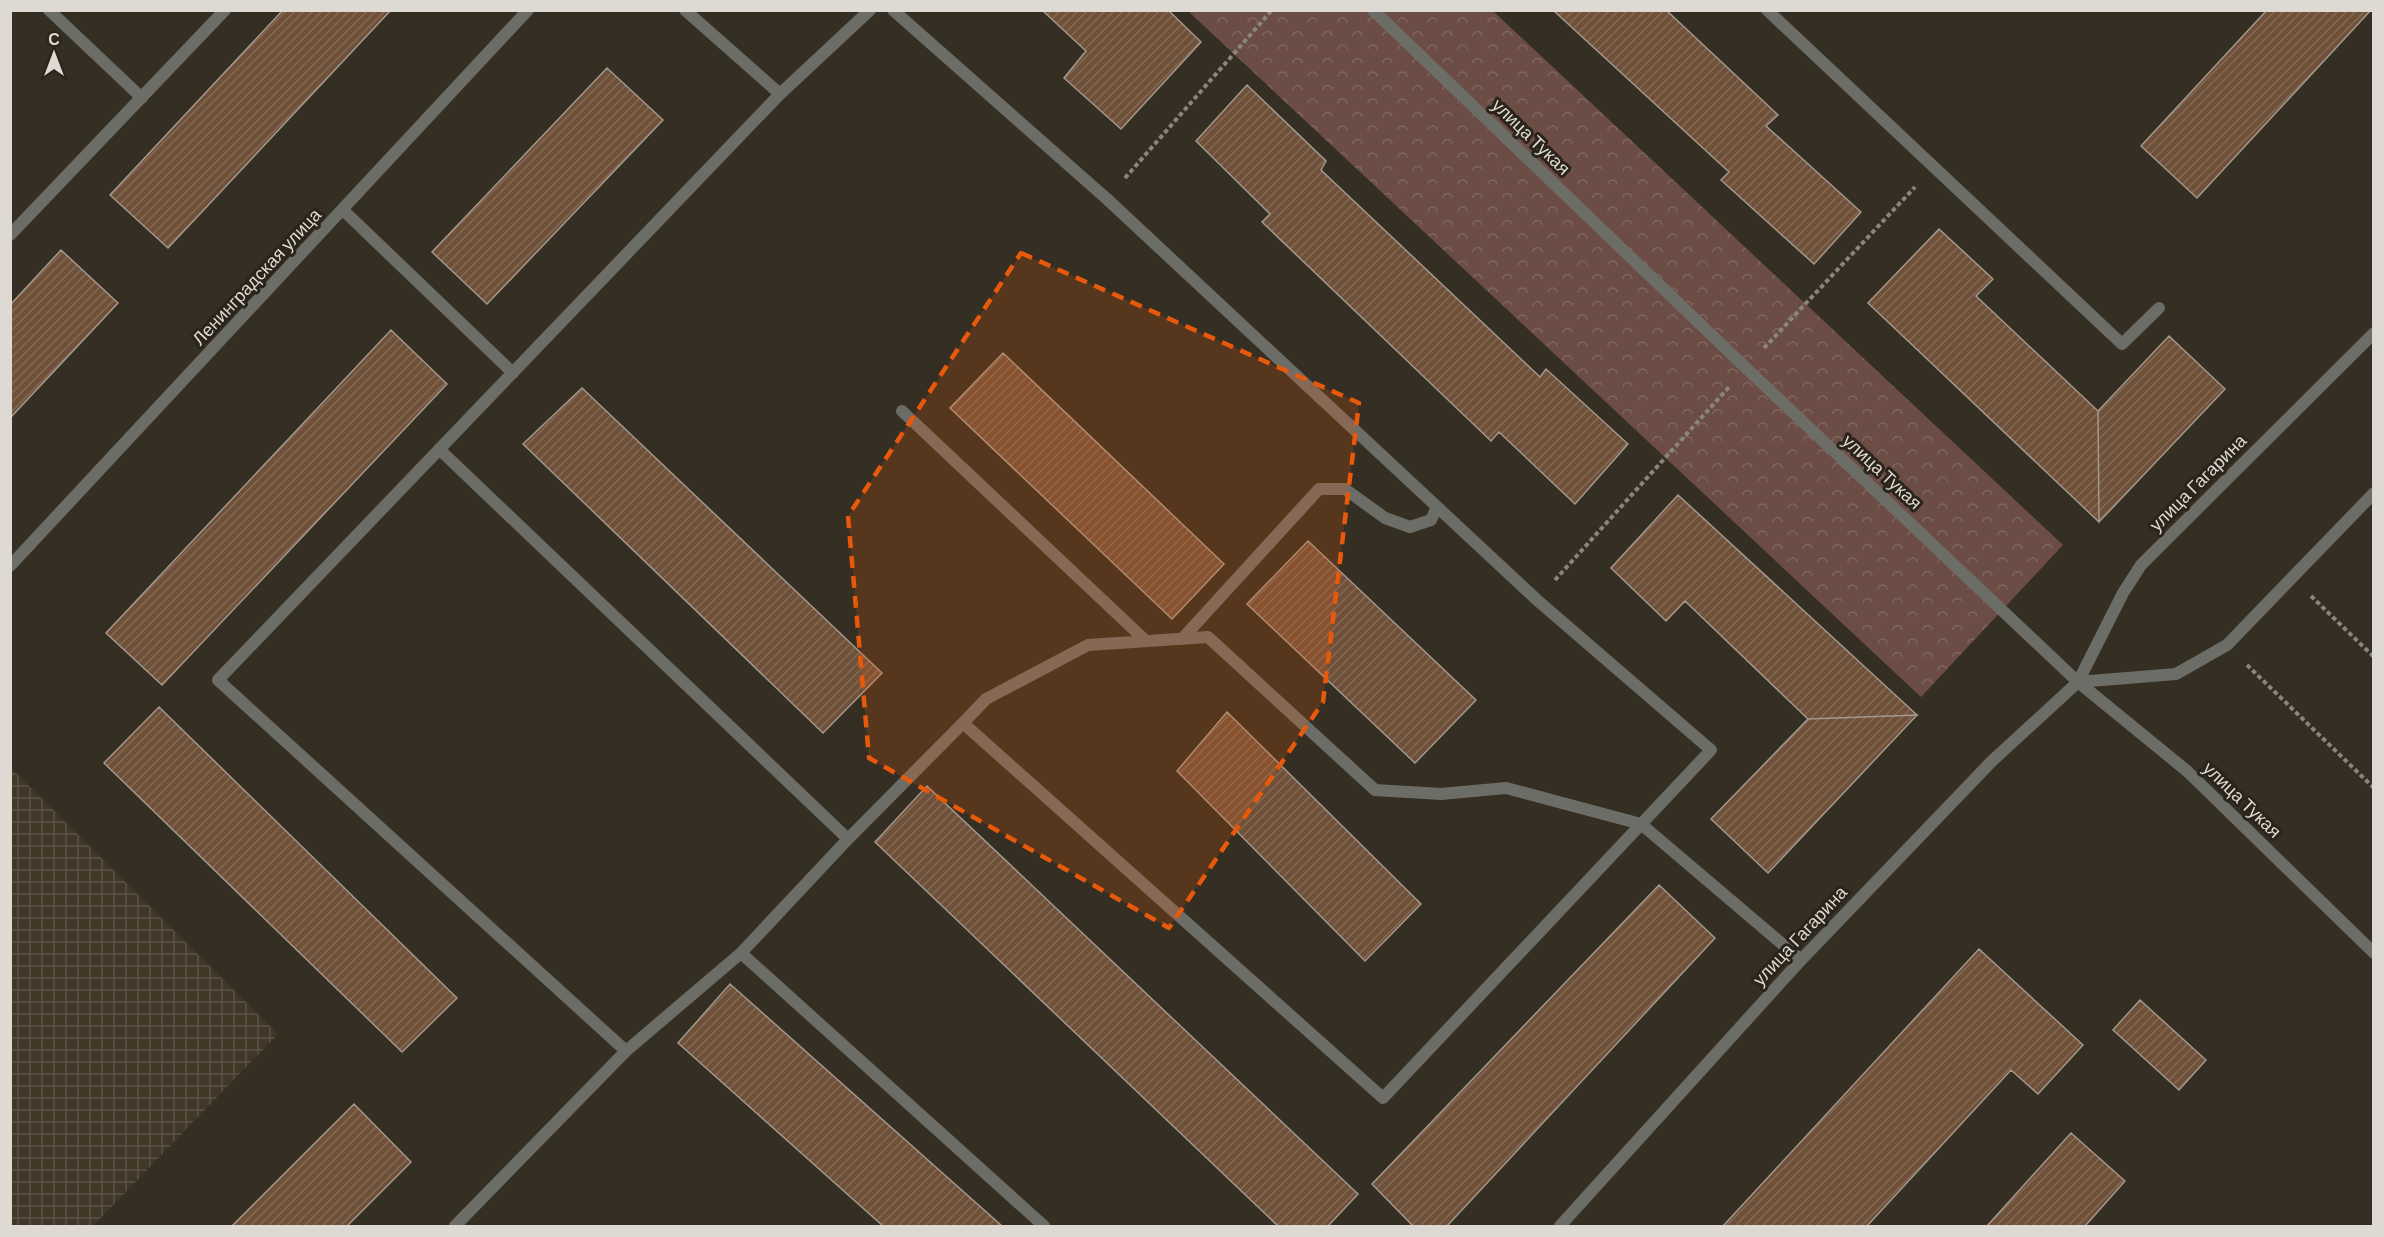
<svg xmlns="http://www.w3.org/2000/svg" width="2384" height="1237" font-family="Barlow,sans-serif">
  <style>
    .industrial { fill: url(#industrial-grid) }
    .park { fill: url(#park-crowns) }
    .building { fill: url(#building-hatch); stroke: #a4978d; stroke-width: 1.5 }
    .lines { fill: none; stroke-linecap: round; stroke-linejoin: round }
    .path { stroke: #8b867d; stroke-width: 4; stroke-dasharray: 4.5 3; stroke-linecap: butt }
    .service { stroke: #6d6d67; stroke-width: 12 }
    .pedestrian { stroke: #6d6d67; stroke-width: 12 }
    .minor { stroke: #6d6d67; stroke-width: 12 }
    .tertiary { stroke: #6d6d67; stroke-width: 12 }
    .marked { fill: #e8590c; fill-opacity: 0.2; stroke: #e8590c; stroke-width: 4.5; stroke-dasharray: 12 8; stroke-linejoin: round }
    .labels { text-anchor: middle; stroke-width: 6; stroke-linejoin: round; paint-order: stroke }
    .street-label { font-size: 18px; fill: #dedad3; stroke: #2a241a }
  </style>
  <defs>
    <pattern id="industrial-grid" width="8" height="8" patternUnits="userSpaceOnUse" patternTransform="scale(1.5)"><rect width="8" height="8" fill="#403726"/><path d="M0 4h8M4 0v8" fill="none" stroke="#5b5345"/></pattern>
    <pattern id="park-crowns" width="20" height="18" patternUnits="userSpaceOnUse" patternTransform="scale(1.5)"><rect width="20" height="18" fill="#6b4d45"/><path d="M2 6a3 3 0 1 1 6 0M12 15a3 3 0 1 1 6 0" fill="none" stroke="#80665f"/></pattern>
    <pattern id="building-hatch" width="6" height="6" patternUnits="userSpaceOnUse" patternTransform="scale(1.5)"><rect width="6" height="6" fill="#6f5139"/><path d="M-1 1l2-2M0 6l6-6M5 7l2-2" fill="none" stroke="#836955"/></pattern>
  </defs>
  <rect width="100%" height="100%" fill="#342e23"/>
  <!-- industrial -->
  <path class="industrial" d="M10 767 278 1034 93 1226H11Z"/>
  <!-- park -->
  <path class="park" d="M1188 11H1493L2063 545 1921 697Z"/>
  <!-- building -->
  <path class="building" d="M283 10H391L168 248 110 195Z
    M1042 10H1168L1201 42 1121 129 1064 78 1086 51Z
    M1553 10H1666L1778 115 1766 126 1861 212 1814 264 1721 180 1729 172Z
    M2267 10H2371L2197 198 2141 146Z
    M607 68 663 120 487 304 432 252Z
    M1247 85 1326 161 1321 170 1540 377 1546 369 1628 444 1575 504 1499 432 1491 441 1262 222 1270 214 1196 141Z
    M1939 229 1993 279 1976 296 2098 411 2099 522 1868 303Z
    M61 250 118 303 10 418V305Z
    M391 330 447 384 162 685 106 633Z
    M2169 336 2225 389 2099 522 2098 411Z
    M1003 353 1224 564 1172 619 950 408Z
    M582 388 882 673 823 733 523 444Z
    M1678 495 1917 715 1808 719 1685 601 1666 621 1611 568Z
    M1308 541 1476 700 1415 763 1247 604Z
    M159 707 457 998 402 1052 104 763Z
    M1227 712 1421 904 1365 961 1177 771Z
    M1917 715 1768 873 1711 819 1808 719Z
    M927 786 1358 1194 1328 1226H1278L875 842Z
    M1659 885 1715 938 1447 1226H1413L1372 1184Z
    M1979 949 2083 1045 2038 1094 2011 1070 1867 1226H1723Z
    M730 984 1002 1226H883L678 1043Z
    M2140 1000 2206 1060 2179 1090 2113 1030Z
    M354 1104 411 1162 347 1226H232Z
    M2071 1133 2125 1181 2085 1226H1987Z"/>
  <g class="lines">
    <!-- path -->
    <path class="path" d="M1125 178 1272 10
      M1764 348 1915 187
      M1555 580 1729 387
      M2311 596 2374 657
      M2247 665 2374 788"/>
    <!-- service -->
    <path class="service" d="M49 10 142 98
      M685 10 780 94
      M1767 10 2122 344 2159 308
      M343 210 513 373
      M10 235 225 10
      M902 411 1146 641
      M439 449 848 839
      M1182 639 1319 489H1345L1385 518 1410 527 1431 520 1437 507
      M963 723 986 699 1088 645 1208 637 1375 790 1441 794 1506 788 1641 824 1801 960
      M741 953 1044 1226
      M626 1051 741 953 848 839 963 723 1383 1098 1711 750 1537 600 1107 199 893 10
      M455 1226 626 1051 218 680 780 94 870 10"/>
    <!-- pedestrian -->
    <path class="pedestrian" d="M1373 10 1746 368 2078 682"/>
    <!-- minor -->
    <path class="minor" d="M2078 682 2187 771 2374 953"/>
    <!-- tertiary -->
    <path class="tertiary" d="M10 566 528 10
      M2078 682 2176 674 2227 645 2374 493
      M1560 1226 1801 960 1991 762 2078 682 2123 593 2141 565 2374 333"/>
  </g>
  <!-- marked area -->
  <path class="marked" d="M1021 253 1359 403 1323 702 1169 928 869 758 848 516Z"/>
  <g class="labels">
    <!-- street labels -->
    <g class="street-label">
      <text transform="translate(1531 137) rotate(44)" y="6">улица Тукая</text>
      <text transform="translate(257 277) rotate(-47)" y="6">Ленинградская улица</text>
      <text transform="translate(1882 472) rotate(43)" y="6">улица Тукая</text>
      <text transform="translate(2198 483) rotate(-45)" y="6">улица Гагарина</text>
      <text transform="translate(2242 800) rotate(44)" y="6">улица Тукая</text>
      <text transform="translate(1800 936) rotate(-47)" y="6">улица Гагарина</text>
    </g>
  </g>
  <!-- border -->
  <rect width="2384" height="1237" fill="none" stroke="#dedad3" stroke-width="24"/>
  <!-- north arrow -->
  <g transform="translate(54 54)" stroke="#2a241a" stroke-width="4.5" paint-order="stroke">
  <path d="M0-4.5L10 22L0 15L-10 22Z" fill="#dedad3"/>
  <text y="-9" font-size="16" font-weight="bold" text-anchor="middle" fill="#dedad3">С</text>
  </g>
</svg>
